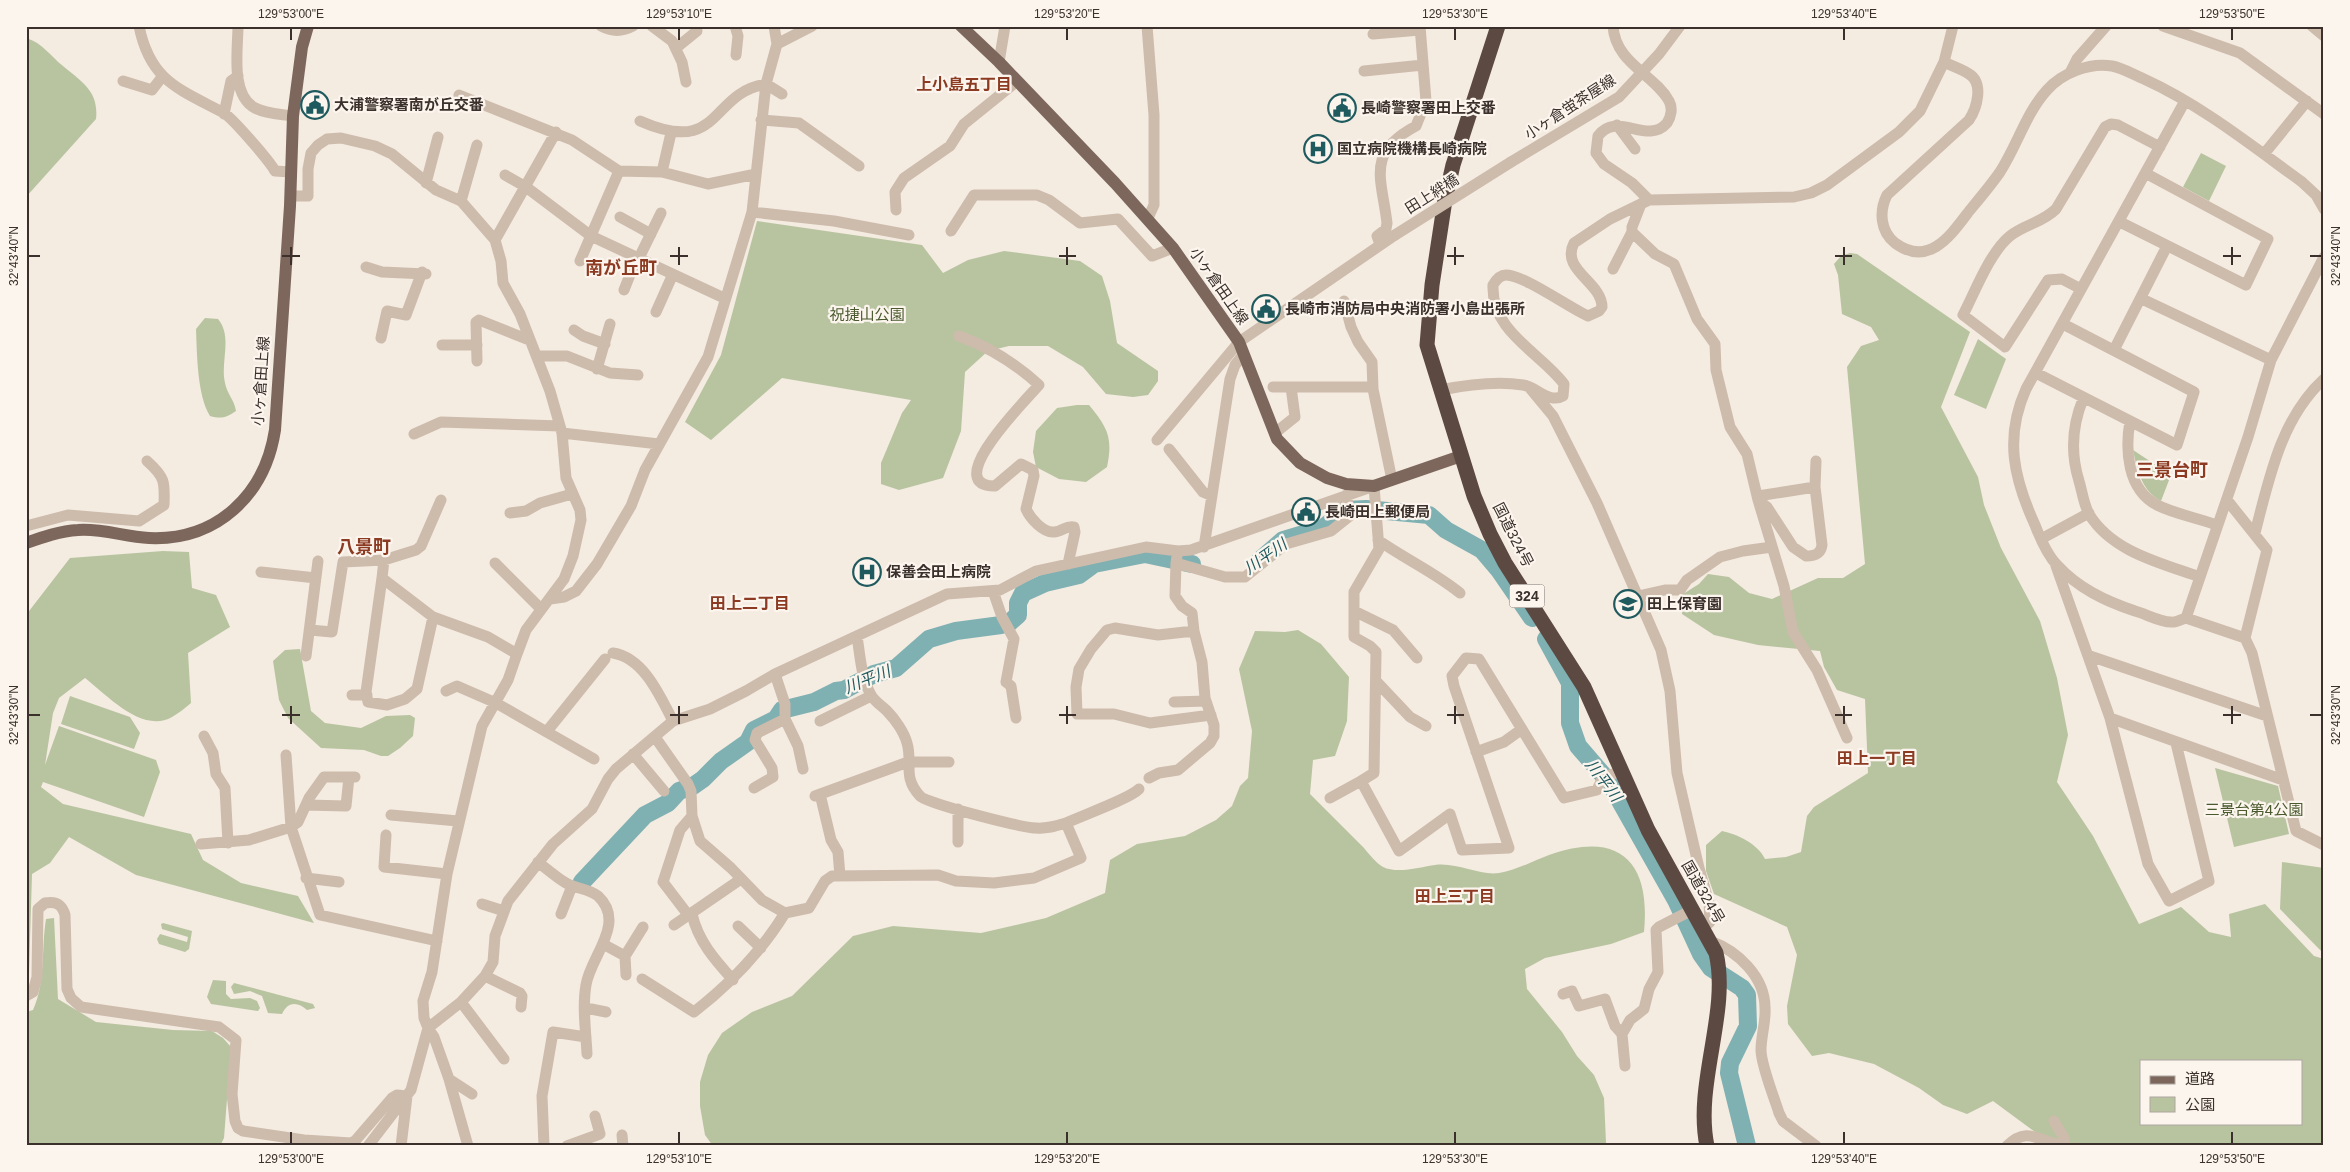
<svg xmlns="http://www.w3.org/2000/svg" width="2350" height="1172" font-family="Arial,'Noto Sans JP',sans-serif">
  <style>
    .green { fill: #b8c4a0; fill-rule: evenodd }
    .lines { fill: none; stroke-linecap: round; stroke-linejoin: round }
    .river { stroke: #7fb0b2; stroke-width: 18 }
    .minor { stroke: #cdbbac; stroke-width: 11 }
    .major { stroke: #7d675c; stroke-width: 12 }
    .highway { stroke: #5c4a42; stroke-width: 15 }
    .minor-bridge { stroke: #cdbbac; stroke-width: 11 }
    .ticks { fill: none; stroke: #3b302b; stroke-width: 2 }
    .labels { text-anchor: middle; stroke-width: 4.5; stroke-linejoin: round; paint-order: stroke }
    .shield { fill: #fbf5ee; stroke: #756b66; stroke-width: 1 }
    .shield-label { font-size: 14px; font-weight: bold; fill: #3b302b }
    .poi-label { font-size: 15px; font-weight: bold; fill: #3b302b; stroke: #fbf5ee; text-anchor: start }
    .street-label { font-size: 15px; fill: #3b302b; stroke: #fbf5ee }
    .park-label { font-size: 15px; fill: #4a5a2e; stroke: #fbf5ee }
    .neighbourhood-label { font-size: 16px; font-weight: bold; fill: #8c3b22; stroke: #fbf5ee }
    .water-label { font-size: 16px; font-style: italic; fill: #1f5a5e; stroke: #fbf5ee }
    .quarter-label { font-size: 18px; font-weight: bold; fill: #8c3b22; stroke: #fbf5ee }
    .neatline { fill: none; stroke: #3b302b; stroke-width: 2 }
    .ticks-label { font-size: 12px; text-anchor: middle; fill: #3b302b }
  </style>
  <rect width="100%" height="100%" fill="#f4ebe1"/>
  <!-- green -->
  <path class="green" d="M26 38C43 43 50 56 63 66 82 82 99 91 96 119L26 197Z
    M2201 153 2226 166 2209 201 2183 187Z
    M757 221 922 245 943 273 968 260 1004 251 1080 261 1102 276 1110 301 1117 343 1158 371V381L1148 395 1133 397 1106 394 1083 367 1048 346H1009L988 351 965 372 961 431 943 478 899 490 881 484V463L902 413 911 400 782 378 711 440 685 422 721 355Z
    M1850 253 1857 254 1970 332 1941 407 1978 477 1984 505 2001 548 2040 621 2057 678 2068 735 2057 782 2093 836 2139 924 2181 907 2209 932 2231 937 2229 914 2265 904 2314 956 2324 959V1146H2054L1993 1101 1967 1114 1943 1105 1919 1088 1874 1064 1829 1053 1812 1056 1788 1024 1787 1006 1797 955 1787 927 1714 894 1706 871V845L1722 831C1737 834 1758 844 1765 859L1786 857 1801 852 1807 816 1814 807 1868 773 1865 699 1837 690 1824 667 1820 651 1758 645 1714 635 1682 614 1683 594 1699 584 1708 574 1729 577 1749 593 1772 599 1818 578H1843L1865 564 1847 367 1861 346 1879 340 1871 327 1842 314 1838 275 1834 264 1841 256ZM2141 1061H2301V1123H2141Z
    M205 318 218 319C233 337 220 362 225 383 227 394 234 399 236 411 226 418 221 419 210 416 197 395 197 353 196 329Z
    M1978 339 2006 359 1986 409 1954 395Z
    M1077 405H1089C1108 428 1113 438 1107 467L1086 482 1059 479 1036 467 1033 452 1036 431 1057 408Z
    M2133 450 2171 475 2161 501C2142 491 2137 470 2133 450Z
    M163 551 189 552 192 588 216 595 230 627 188 653 191 703C185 708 179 713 172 717 142 734 107 695 85 678L59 698 53 713 45 765 59 726 156 760 160 772 144 817 43 782 41 787 63 804 191 834 203 860 241 883 298 896 314 923 136 875 69 837 50 863 32 874 29 973 26 976V615L70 558Z
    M1298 630 1321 644 1349 677 1347 721 1335 756 1313 760 1310 794C1328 812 1346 830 1364 848 1369 854 1376 863 1383 867 1397 874 1421 867 1435 865 1457 862 1480 876 1499 873 1517 870 1533 861 1549 855 1619 830 1651 861 1644 932L1611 944 1545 958 1525 969 1527 989 1562 1032 1577 1056 1594 1075 1604 1098 1606 1143 1599 1146H713L705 1135 700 1106V1082L708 1055 722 1033 752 1012 792 996 853 936 893 926 981 933 1046 918 1105 893 1110 860 1137 844 1185 836 1216 820 1232 806 1240 786 1248 778 1252 731 1239 669 1255 631 1285 632Z
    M300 649 311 711 325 723 361 728 386 716 410 715 415 718 413 736 400 748 388 756H381L364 750 321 748 288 718 279 700 273 661 285 650Z
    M70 696 130 717 140 733 134 749 61 724Z
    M2215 768 2278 786 2289 834 2234 847Z
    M2282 862 2324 868V954L2280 909Z
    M54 918 58 999 96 1022 173 1030 212 1031 223 1038 231 1047 224 1138 220 1146H26V1012L33 1010C46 982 41 949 46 919Z
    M163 923 192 931 189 949 185 952 159 944 157 939 160 934 187 942 188 937 162 929 161 924Z
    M213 980 226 981V994L231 999 250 998 257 1001 260 1008 258 1011 211 1004 207 997Z
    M234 983 313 1004 315 1008 307 1010C298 1002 288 1001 282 1014L268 1013 262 996 250 991 234 994 231 987Z"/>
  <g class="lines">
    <!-- river -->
    <path class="river" d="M1259 561 1283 540 1323 528 1346 510 1366 509 1429 515 1446 530 1482 550 1499 570 1532 618
      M1546 639 1570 683V723L1578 746 1610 783 1676 900 1701 954 1711 968 1742 988 1747 995 1748 1026 1730 1063 1729 1073 1747 1146
      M582 882 645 815 668 803 679 791 693 786 703 779 721 761 748 742 754 730 776 719 782 710 814 702 836 691 844 690 874 674 896 668 929 639 956 631 1001 625 1009 623 1018 615V603L1023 593 1045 583 1079 575 1094 564 1145 554 1192 564"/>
    <!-- minor -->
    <path class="minor" d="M139 26C150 81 179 89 224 113 233 119 269 160 275 171L291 172
      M238 26C238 49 230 95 255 108 266 114 281 114 293 116
      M601 26C612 32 622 32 633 26
      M652 26 672 41 682 62 686 82
      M735 26 738 36 736 55
      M1147 26 1154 115V205L1148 218
      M1613 26C1615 63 1655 75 1669 101 1673 108 1671 117 1667 123 1647 146 1617 110 1598 136L1596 153 1604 164 1632 183 1649 200 1794 197 1811 193 1827 185 1899 132 1920 111 1944 62 1953 26
      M2163 26 2240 53 2324 114
      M2312 26 2324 36
      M1373 34 1420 30
      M777 44 812 26
      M676 48 697 31
      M999 62 1005 26
      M1944 62C1952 66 1962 69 1969 74 1984 83 1977 108 1969 120L1887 195C1879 211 1880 231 1895 243 1929 268 1951 235 1970 210 1980 198 1991 185 2000 172 2017 146 2026 113 2047 90 2062 73 2090 62 2112 66 2123 68 2134 75 2144 79 2201 105 2251 145 2302 182L2316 195 2324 209
      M1364 71 1423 65
      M2070 73 2077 59 2106 26
      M123 81 152 90 162 77
      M459 95 572 140 619 171 662 172 708 184 756 174
      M2185 101 2026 389C2004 438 2014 479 2035 525 2040 538 2047 555 2057 565 2078 588 2105 601 2135 611 2146 614 2160 622 2171 622 2175 623 2182 619 2186 618L2248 437 2271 360 2324 257
      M224 114 231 81 238 76
      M761 120 799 123 859 166
      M640 121C722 157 709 93 766 84L782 94
      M1617 125 1635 149
      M2264 154 2307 101
      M1511 162 1619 97 1659 54 1680 26
      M662 172 671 133
      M505 175 526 187 591 236 724 298
      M426 183 438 137
      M291 196H308V169L311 153 318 145 327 139 341 138 375 146 392 154 436 190 461 201 495 240 501 261 503 283 520 314 550 391 562 433 566 478 580 510 581 520 573 556 564 579 526 630 517 654
      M461 201 477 145
      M1641 204 1632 227V232L1655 254 1674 264 1697 319 1715 344 1716 370 1730 427 1747 454 1758 500 1767 507 1793 547 1806 556C1815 556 1821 554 1822 545L1815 487 1816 461
      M896 210 895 192 904 178 950 146 964 124 1016 82
      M752 212 834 221 909 235
      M620 217 651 234
      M2120 222 2246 285 2268 239 2147 174
      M951 231 974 195H1037L1049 200 1080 223 1118 219 1152 256 1173 248
      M495 240 556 132
      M1380 244 1377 236 1386 229 1387 223C1382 179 1365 153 1416 126L1426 101 1420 26
      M639 258 661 213
      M580 261 619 171
      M366 267 382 272 426 274
      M1613 269 1632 232
      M2081 289 2062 279 2048 280 2005 347 1963 315C1975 292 1990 252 2010 236 2025 224 2042 223 2056 209L2105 127 2111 124 2118 125 2160 147
      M624 290 637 257
      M2142 299 2271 360
      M1344 301 1351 327 1358 342 1372 362 1373 389 1392 480
      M656 312 673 274
      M574 330 583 336 605 344
      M959 336C989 347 1015 363 1039 385 1028 398 939 486 995 486L1021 464 1033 470 1034 476 1026 509C1030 518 1043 533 1054 532 1062 532 1066 525 1074 527L1075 532 1068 564
      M381 338 387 311 406 315 422 272
      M442 345H477
      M2114 350 2167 246
      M538 356H567L610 373 638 375
      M477 361 476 322 479 320 529 340
      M597 369 610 324
      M2036 373 2177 445 2194 392 2063 324
      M1273 387H1373
      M1529 387 1553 416 1597 503 1661 650 1670 691 1677 773 1699 868 1709 903 1710 922 1703 928
      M1441 390C1466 385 1497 381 1523 385 1537 387 1549 404 1563 396L1564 384C1540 352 1491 332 1493 285 1496 280 1500 275 1506 275 1524 275 1568 307 1588 316L1599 311 1602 307C1602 282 1560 270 1574 243L1610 219 1649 200
      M2083 399C2072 426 2070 452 2079 481 2082 491 2084 505 2089 514 2112 552 2161 563 2200 577
      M2130 421C2125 450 2127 489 2157 505 2175 514 2198 518 2217 525
      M562 433 659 444
      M1275 433 1295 417 1291 387
      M414 434 441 422 560 426
      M1157 440 1239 342 1395 235
      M1169 449 1203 492 1212 496
      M1758 496 1815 487
      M441 500 421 546 416 550 384 560 382 578 433 617 488 637 517 654 508 680 482 726 447 874 432 972 423 1001 424 1018 428 1028 434 1037 449 1079 468 1146
      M1758 500 1784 586 1793 632 1817 670 1847 738
      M2227 500 2267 550 2245 638
      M510 513 526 511 540 503 572 494
      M26 526 68 515 139 521 164 505C165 482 165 477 147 461
      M2255 533C2269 479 2281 418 2324 379
      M2041 539 2089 513
      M1378 540C1405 559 1434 572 1460 593
      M1204 547 1230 379 1235 365 1243 355
      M1177 556 1176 563 1225 577H1245L1286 544 1331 531 1351 515 1346 495
      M495 563 541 609
      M2056 566 2110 718 2148 864 2169 901 2209 881 2176 743
      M261 572 316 578
      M382 578 366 692 368 702 387 705 405 699 417 689 433 617
      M993 591 1002 617 1014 639 1006 682 1011 686 1016 718
      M1638 596 1665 590H1680L1687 580 1720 557 1743 551 1772 547
      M550 599 564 597 576 591 597 564 631 506 645 470 708 357 752 212 766 84 777 44 774 26
      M1354 611 1393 630 1417 658
      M2186 618 2245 638 2252 653 2296 831 2324 845
      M310 630 332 632 343 562 384 560
      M1194 631 1158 635 1115 628 1107 630 1091 649 1079 669 1076 687 1077 714H1114L1150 723 1211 715
      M613 653C644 658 660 696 673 721
      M306 656 318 561
      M2090 656 2267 716
      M775 674 785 704V719L798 746 803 769
      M1376 681 1410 717 1426 726
      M446 691 457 686 496 703 594 759
      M352 695H367
      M1174 702 1206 701
      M2110 718 2283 780
      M820 721 871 696
      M548 730 605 659
      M204 736 213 753 216 774 225 788 228 843
      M655 737 688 784 691 791 692 816 700 841 731 868 762 900 785 913 809 908 825 881 832 876 938 875 956 881 994 883 1034 878 1081 858 1066 823C1056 826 1047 829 1036 828 1023 828 925 803 920 796 902 777 913 763 907 743 904 732 895 719 887 711 882 706 874 701 871 695 861 677 860 655 857 636
      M1476 752 1504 742 1522 729
      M633 754 664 791
      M286 755 291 827 320 915 437 941
      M1149 778 1159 773 1178 770 1210 743 1214 736V725L1205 698 1202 662 1194 631 1192 613 1182 606 1175 596 1176 563
      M754 788 773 777 772 768 755 740 757 733 785 719
      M820 794 831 840 838 852 840 876
      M815 796 908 762H949
      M1330 798 1361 781 1399 851 1450 814 1462 850 1509 848 1454 686 1452 676 1466 658 1479 659 1564 798 1597 790 1603 777 1623 771
      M306 805 346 806 349 777
      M391 815 458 821
      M1066 823C1081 816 1131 798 1139 789
      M386 835 384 867 447 874
      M958 842V809
      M201 844 249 840 291 827 298 822 309 798 324 777H355
      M538 862C547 869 556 877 566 883 576 889 588 888 598 896 627 923 590 957 586 985 582 1007 586 1032 587 1054
      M306 878 339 882
      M482 904 504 911
      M561 914 572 886
      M692 914C698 941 715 960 733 980
      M689 916 663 882 680 830 692 816
      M674 925 741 879
      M738 926 761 948
      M1710 941C1738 951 1765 977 1765 1008 1766 1022 1761 1036 1761 1050 1761 1065 1774 1097 1779 1113L1783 1121 1816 1146
      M603 944 625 956 626 975
      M625 956 643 927
      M485 976 520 993 522 996 521 1007
      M642 979 694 1012C730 984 761 952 785 913
      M1563 994 1572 991 1579 1006 1605 999 1615 1026 1622 1034
      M26 996 33 992 37 977 38 909 45 903C56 901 62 904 65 915L67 989 71 998 81 1007 219 1027 236 1040 232 1094 235 1121 238 1128 243 1131 304 1140 351 1143 355 1141 392 1098 397 1095 407 1096
      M461 1002 504 1059
      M586 1008 606 1012
      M1625 1066 1622 1034 1630 1020 1644 1009 1649 989 1658 972 1656 930 1659 927 1692 910
      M449 1079 472 1094
      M622 1135 623 1146
      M368 1146 411 1090 428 1028 461 1002 485 976 493 962 495 936 508 901 553 844 592 809 608 779 616 769 673 721 710 709 746 691 775 674 947 594 1000 590 1036 571 1146 547 1178 551 1191 550 1374 486 1379 549 1354 592V637L1370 646 1376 652 1374 773 1361 781
      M401 1146 407 1096
      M544 1146 542 1096 553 1032 586 1037
      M567 1146 600 1134 595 1116
      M2007 1146C2029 1124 2040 1144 2064 1145V1138L2054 1121"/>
    <!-- major -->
    <path class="major" d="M961 26 999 62 1115 183 1173 248 1239 342 1277 439 1300 463 1327 478 1346 484 1374 486 1461 456
      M26 543C43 537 60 531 78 530 102 528 125 537 149 538 217 541 265 495 275 430L290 206 293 116 302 47 308 26"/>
    <!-- highway -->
    <path class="highway" d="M1498 26 1453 165 1445 200 1432 285 1427 345 1474 496 1490 534 1505 563 1584 687 1648 830 1716 953C1730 1012 1694 1084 1707 1146"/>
    <!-- minor-bridge -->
    <path class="minor-bridge" d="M1395 235 1511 162"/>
  </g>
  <!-- ticks -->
  <path class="ticks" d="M291 28V40M679 28V40M1067 28V40M1455 28V40M1844 28V40M2232 28V40M291 247V265M679 247V265M1067 247V265M1455 247V265M1844 247V265M2232 247V265M28 256H40M282 256H300M670 256H688M1059 256H1076M1447 256H1464M1835 256H1852M2223 256H2241M2310 256H2322M291 706V724M679 706V724M1067 706V724M1455 706V724M1844 706V724M2232 706V724M28 715H40M282 715H300M670 715H688M1059 715H1076M1447 715H1464M1835 715H1852M2223 715H2241M2310 715H2322M291 1132V1144M679 1132V1144M1067 1132V1144M1455 1132V1144M1844 1132V1144M2232 1132V1144"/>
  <!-- icons -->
  <defs>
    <symbol id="civic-ring" viewBox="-11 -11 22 22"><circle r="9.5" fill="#fbf5ee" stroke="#1f5a5e" stroke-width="1.5"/><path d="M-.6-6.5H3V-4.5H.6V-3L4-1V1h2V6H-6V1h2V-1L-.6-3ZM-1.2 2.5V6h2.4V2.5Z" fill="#1f5a5e"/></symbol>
    <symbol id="hospital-ring" viewBox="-11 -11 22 22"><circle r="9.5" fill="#fbf5ee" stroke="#1f5a5e" stroke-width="1.5"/><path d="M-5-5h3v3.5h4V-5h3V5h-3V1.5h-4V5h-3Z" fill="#1f5a5e"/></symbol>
    <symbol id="school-ring" viewBox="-11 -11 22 22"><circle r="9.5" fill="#fbf5ee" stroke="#1f5a5e" stroke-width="1.5"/><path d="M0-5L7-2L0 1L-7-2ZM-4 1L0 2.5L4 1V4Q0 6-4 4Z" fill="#1f5a5e"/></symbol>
  </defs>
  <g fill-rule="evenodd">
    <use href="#civic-ring" x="299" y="89" width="32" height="32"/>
    <use href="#civic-ring" x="1326" y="92" width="32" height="32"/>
    <use href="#hospital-ring" x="1302" y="133" width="32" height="32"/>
    <use href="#civic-ring" x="1250" y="293" width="32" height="32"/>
    <use href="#civic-ring" x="1290" y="496" width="32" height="32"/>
    <use href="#hospital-ring" x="851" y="556" width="32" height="32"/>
    <use href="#school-ring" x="1612" y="588" width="32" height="32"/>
  </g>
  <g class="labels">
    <!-- shield labels -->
    <rect class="shield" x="1509.5" y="584.5" width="35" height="23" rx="4"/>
    <g class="shield-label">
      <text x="1527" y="601">324</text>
    </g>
    <!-- poi labels -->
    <g class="poi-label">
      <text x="334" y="110">大浦警察署南が丘交番</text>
      <text x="1361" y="113">長崎警察署田上交番</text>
      <text x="1337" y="154">国立病院機構長崎病院</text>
      <text x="1285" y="314">長崎市消防局中央消防署小島出張所</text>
      <text x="1325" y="517">長崎田上郵便局</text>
      <text x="886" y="577">保善会田上病院</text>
      <text x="1647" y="609">田上保育園</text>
    </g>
    <!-- street labels -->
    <g class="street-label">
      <text transform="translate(1570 107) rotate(-33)" y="5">小ヶ倉蛍茶屋線</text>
      <text transform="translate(1432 194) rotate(-32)" y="5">田上絆橋</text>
      <text transform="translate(1219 286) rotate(55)" y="5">小ヶ倉田上線</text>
      <text transform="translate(261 381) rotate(-86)" y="5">小ヶ倉田上線</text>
      <text transform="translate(1513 535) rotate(63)" y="5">国道324号</text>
      <text transform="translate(1703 892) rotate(60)" y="5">国道324号</text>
    </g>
    <!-- park labels -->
    <g class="park-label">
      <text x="867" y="320">祝捷山公園</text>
      <text x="2254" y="815">三景台第4公園</text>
    </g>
    <!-- neighbourhood labels -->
    <g class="neighbourhood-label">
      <text x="964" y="90">上小島五丁目</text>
      <text x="750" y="609">田上二丁目</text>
      <text x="1877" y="764">田上一丁目</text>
      <text x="1455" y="902">田上三丁目</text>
    </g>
    <!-- water labels -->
    <g class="water-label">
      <text transform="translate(1265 556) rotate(-35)" y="6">川平川</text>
      <text transform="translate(867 679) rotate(-22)" y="6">川平川</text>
      <text transform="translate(1604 780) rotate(53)" y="6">川平川</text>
    </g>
    <!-- quarter labels -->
    <g class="quarter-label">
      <text x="621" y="274">南が丘町</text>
      <text x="2172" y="476">三景台町</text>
      <text x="364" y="553">八景町</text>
    </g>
  </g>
  <!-- border -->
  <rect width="2350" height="1172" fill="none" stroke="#fbf5ee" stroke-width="55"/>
  <!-- legend -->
  <rect x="2140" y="1060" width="162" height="65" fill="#fbf5ee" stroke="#aea6a0"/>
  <rect x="2150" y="1076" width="25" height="8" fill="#7d675c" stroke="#aea6a0"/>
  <text x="2185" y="1084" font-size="15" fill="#3b302b">道路</text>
  <rect x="2150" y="1097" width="25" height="15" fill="#b8c4a0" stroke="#aea6a0"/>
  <text x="2185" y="1110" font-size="15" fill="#3b302b">公園</text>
  <rect x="28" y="28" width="2294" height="1116" class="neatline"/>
  <g class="ticks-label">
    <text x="291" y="18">129°53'00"E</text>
    <text x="679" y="18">129°53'10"E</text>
    <text x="1067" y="18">129°53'20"E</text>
    <text x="1455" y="18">129°53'30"E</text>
    <text x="1844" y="18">129°53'40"E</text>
    <text x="2232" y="18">129°53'50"E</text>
    <text transform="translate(14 256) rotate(-90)" y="4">32°43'40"N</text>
    <text transform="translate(2336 256) rotate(-90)" y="4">32°43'40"N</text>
    <text transform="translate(14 715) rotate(-90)" y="4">32°43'30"N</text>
    <text transform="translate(2336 715) rotate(-90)" y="4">32°43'30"N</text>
    <text x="291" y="1163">129°53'00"E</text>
    <text x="679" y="1163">129°53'10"E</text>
    <text x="1067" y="1163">129°53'20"E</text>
    <text x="1455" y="1163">129°53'30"E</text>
    <text x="1844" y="1163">129°53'40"E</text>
    <text x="2232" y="1163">129°53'50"E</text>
  </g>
</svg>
